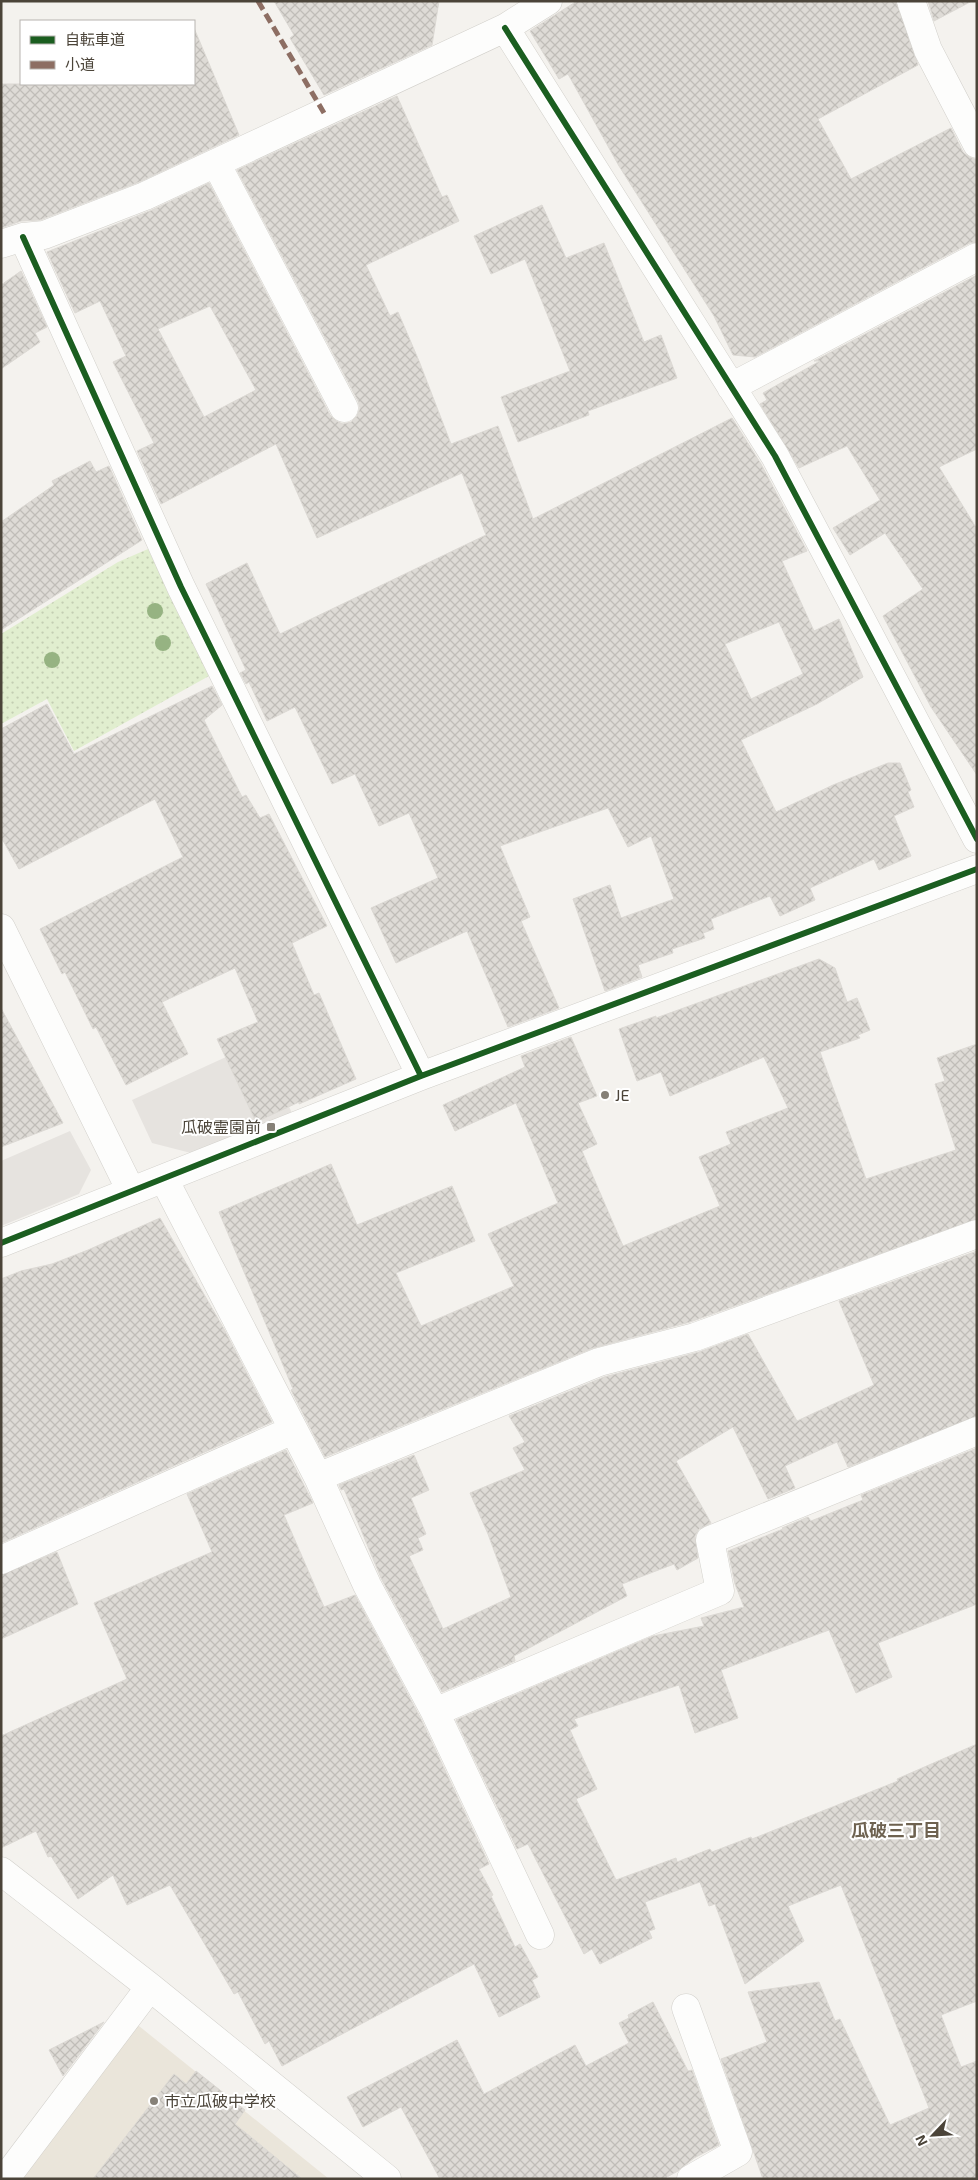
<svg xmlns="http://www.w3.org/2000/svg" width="978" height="2180" font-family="'Exo 2','Noto Sans JP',sans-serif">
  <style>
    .education { fill: #eae5da }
    .park { fill: url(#park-dots) }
    .parking { fill: #e6e3df }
    .building { fill: url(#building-cross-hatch); stroke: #dcd9d4; fill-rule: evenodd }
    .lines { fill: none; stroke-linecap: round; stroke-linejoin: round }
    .minor-casing { stroke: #d2d0cb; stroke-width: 29 }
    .tertiary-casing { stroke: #d2d0cb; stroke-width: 29 }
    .minor { stroke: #fdfdfc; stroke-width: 28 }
    .tertiary { stroke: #fdfdfc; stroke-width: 28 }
    .quiet { stroke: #8d6e63; stroke-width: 5; stroke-dasharray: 10 5; stroke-linecap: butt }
    .cycleway-casing { stroke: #fff; stroke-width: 9 }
    .cycleway { stroke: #1b5e20; stroke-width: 6 }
    .tree { fill: #96b382 }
    .poi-dot { fill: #868178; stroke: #fff; stroke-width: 2 }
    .labels { text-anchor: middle; stroke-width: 4; stroke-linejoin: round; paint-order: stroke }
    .poi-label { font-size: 16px; fill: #4b4439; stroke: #fff; text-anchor: start }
    .neighbourhood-label { font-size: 18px; font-weight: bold; fill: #6e6250; stroke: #fff }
  </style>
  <defs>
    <pattern id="park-dots" width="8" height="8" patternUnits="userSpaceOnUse" patternTransform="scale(1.25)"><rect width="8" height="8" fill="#e1eecf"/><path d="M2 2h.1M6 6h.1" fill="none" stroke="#c3cdb2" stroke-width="1.8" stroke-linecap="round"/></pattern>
    <pattern id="building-cross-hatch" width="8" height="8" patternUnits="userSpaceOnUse" patternTransform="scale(1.25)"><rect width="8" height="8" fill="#dedbd6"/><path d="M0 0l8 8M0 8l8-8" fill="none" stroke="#c0bdb8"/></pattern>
  </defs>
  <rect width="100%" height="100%" fill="#f4f2ee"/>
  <!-- education -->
  <path class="education" d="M134 2022 329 2179H17Z"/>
  <!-- park -->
  <path class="park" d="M148 549 209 676 74 751 47 699 1 724V634L118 562Z"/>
  <!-- parking -->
  <path class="parking" d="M259 1042 292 1113 191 1153 152 1143 132 1100Z
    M70 1131 91 1170 79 1194 1 1226V1161Z"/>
  <!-- building -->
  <path class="building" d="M274 1H439L432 45 324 95 290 38 294 35Z
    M577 1H896L918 65 818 119 851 179 951 128 963 152 969 157 977 160V242L970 243 755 357 733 355 714 316 619 166 568 74 559 79 530 31Z
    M928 1H972L934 21Z
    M194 28 239 135 139 182 40 220 21 221 1 228V84H194Z
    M397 96 442 197 447 195 459 221 366 265 390 316 398 312 419 361 451 444 498 426 533 519 732 418 761 464 807 551 782 561 814 631 839 619 863 677 817 704 741 740 776 812 833 785 888 763H900L911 790 908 792 914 807 894 816 911 856 879 870 874 859 810 888 815 900 780 916 770 896 711 919 714 929 703 933 705 938 672 949 673 953 638 965 642 977 605 991 573 899 610 885 621 918 674 899 651 836 628 847 608 808 500 846 530 917 521 921 559 1008 508 1027 467 931 396 963 371 908 438 878 409 813 379 826 355 774 332 784 295 707 267 721 249 682 246 684 240 673 246 670 206 584 247 563 280 634 486 535 462 473 317 538 276 444 161 504 137 451 154 443 113 362 126 356 100 301 75 313 47 252 152 210 209 183 330 415 336 421 343 424 351 422 357 416 360 408 358 401 237 170ZM210 306 256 390 204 417 158 329ZM779 622 803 674 751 699 725 644Z
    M542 205 566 258 604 243 644 342 661 335 677 378 588 411 589 415 518 442 501 397 570 371 525 259 491 274 474 236Z
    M21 271 47 327 35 333 40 342 1 369V285Z
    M977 275V449L939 467 977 529V775L931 707 883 616 923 589 885 533 850 555 833 528 880 500 847 446 799 468 760 404 767 400 763 393 820 361H814Z
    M90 461 96 472 109 466 142 540 1 630V522L54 485 52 481Z
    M212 686 222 705 204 720 242 797 246 795 260 818 269 814 327 926 292 943 314 995 319 993 356 1079 299 1104V1102L256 1122 217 1039 258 1022 235 968 162 1002 188 1054 126 1085 96 1027 93 1029 65 972 62 974 40 929 183 857 155 799 19 869 1 837V729L47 704 74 754Z
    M819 959 835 968 847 1002 857 998 870 1030 858 1035 860 1038 820 1052 866 1179 956 1150 935 1084 945 1081 937 1058 977 1044V1219L690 1322 593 1348 325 1457 291 1390 293 1389 219 1212 331 1164 357 1225 452 1186 475 1241 396 1273 421 1326 514 1286 488 1234 558 1203 516 1103 455 1131 443 1105 525 1067 521 1056 571 1037 597 1096 578 1103 597 1144 582 1151 623 1246 720 1206 699 1157 731 1144 726 1132 788 1108 764 1057 670 1096 661 1072 637 1081 619 1029 656 1016V1018Z
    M1 1008 63 1123 1 1147Z
    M160 1218 224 1329 272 1422 1 1543V1279L21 1271 52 1264 88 1250Z
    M977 1251V1416L848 1467 837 1442 785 1466 795 1488 768 1499 733 1427 676 1461 711 1523 699 1529 695 1536 698 1558 677 1570 674 1564 622 1584 627 1596 514 1656 515 1661 442 1692 381 1578 344 1489 341 1490 339 1485 414 1455 429 1490 411 1498 426 1534 418 1538 423 1550 409 1556 443 1629 511 1597 488 1534 470 1493 525 1470 513 1448 525 1442 509 1416 604 1377 699 1352 748 1334 797 1421 874 1385 839 1301Z
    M977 1448V1604L878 1643 892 1677 856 1693 829 1630 721 1670 738 1718 695 1733 679 1685 574 1719 578 1726 570 1730 597 1789 576 1799 616 1880 676 1858 677 1862 710 1849 712 1852 751 1837 752 1839 898 1781 897 1779 977 1744V2001L941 2015 961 2067 977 2061V2179H763L721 2059 767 2042 748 1992 819 1982 835 2021 840 2019 890 2125 929 2108 841 1885 788 1906 804 1941 745 1984 715 1904 709 1906 700 1882 645 1902 655 1929 649 1931 652 1938 600 1964 592 1949 584 1954 528 1844 517 1849 456 1720 653 1636 704 1626 701 1618 744 1607 735 1584 728 1551 783 1529 782 1528 808 1517 811 1521 863 1500 861 1495Z
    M286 1450 313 1503 284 1515 324 1607 355 1595 421 1719 489 1864 479 1869 493 1895 491 1896 515 1947 520 1944 538 1977 532 1980 540 1997 499 2017 474 1964 282 2066 269 2041 265 2044 238 1992 234 1994 170 1885 127 1905 113 1875 78 1899 51 1856 48 1857 36 1831 1 1848V1736L127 1679 94 1603 212 1552 187 1494Z
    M57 1552 78 1604 1 1639V1575Z
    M653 2002 688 2071 692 2070 719 2145 694 2158 678 2171 663 2179H440L401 2107 363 2127 347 2097 457 2040 484 2094 575 2045 586 2066 629 2043 619 2023 629 2018 628 2015Z
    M104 2022 63 2076 49 2050Z
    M196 2071 245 2110 235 2124 302 2179H93L174 2074 186 2084Z"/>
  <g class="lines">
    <defs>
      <path id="minor" d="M911 1 928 50 977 144
        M505 28 775 456 977 839
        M216 163 344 408
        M23 237 181 587 421 1076
        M1 244 23 237 44 235 145 196 505 28 548 1
        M731 387 977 257
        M164 1179 318 1477 367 1585 435 1712 540 1935
        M1 1243 421 1076 977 869
        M318 1477 599 1362 695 1337 977 1234
        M1 1560 293 1430
        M435 1712 720 1591 710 1540 977 1431
        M1 1871 150 1987 387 2179
        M686 2008 738 2152 691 2179
        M5 2179 150 1987"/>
      <path id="tertiary" d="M1 928 131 1191"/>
    </defs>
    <!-- minor casing -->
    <use href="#minor" class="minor-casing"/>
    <!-- tertiary casing -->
    <use href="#tertiary" class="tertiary-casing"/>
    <!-- minor -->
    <use href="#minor" class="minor"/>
    <!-- tertiary -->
    <use href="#tertiary" class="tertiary"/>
    <!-- quiet -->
    <path class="quiet" d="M258 1 324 113"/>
    <defs>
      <path id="cycleway" d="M505 28 775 456 977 839
        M23 237 181 587 421 1076
        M1 1243 421 1076 977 869"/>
    </defs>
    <!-- cycleway casing -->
    <use href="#cycleway" class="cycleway-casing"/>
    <!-- cycleway -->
    <use href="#cycleway" class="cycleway"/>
  </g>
  <!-- trees -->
  <g class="tree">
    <circle cx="155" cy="611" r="8"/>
    <circle cx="163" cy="643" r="8"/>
    <circle cx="52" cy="660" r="8"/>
  </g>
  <!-- markers -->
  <g class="poi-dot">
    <circle cx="605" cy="1095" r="5"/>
    <rect x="266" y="1122" width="10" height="10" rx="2.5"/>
    <circle cx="154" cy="2101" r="5"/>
  </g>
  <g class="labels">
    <!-- poi labels -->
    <g class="poi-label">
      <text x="615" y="1101">JE</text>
      <text x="261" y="1133" text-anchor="end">瓜破霊園前</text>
      <text x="164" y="2107">市立瓜破中学校</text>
    </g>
    <!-- neighbourhood labels -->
    <g class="neighbourhood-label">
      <text x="896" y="1837">瓜破三丁目</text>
    </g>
  </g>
  <!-- border -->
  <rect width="978" height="2180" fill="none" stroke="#4b4439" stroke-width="5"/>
  <!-- legend -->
  <rect x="20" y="20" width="175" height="65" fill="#ffffff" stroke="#b7b4b0"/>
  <rect x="30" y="36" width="25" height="8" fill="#1b5e20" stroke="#b7b4b0"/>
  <text x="65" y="45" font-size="15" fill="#4b4439">自転車道</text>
  <rect x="30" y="61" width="25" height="8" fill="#8d6e63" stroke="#b7b4b0"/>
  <text x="65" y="70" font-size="15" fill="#4b4439">小道</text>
  <!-- north arrow -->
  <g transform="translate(933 2135) rotate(245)" stroke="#ffffff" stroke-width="4" paint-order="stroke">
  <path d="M0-4L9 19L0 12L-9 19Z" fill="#4b4439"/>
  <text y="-8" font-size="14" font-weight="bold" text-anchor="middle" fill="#4b4439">N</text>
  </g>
</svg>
